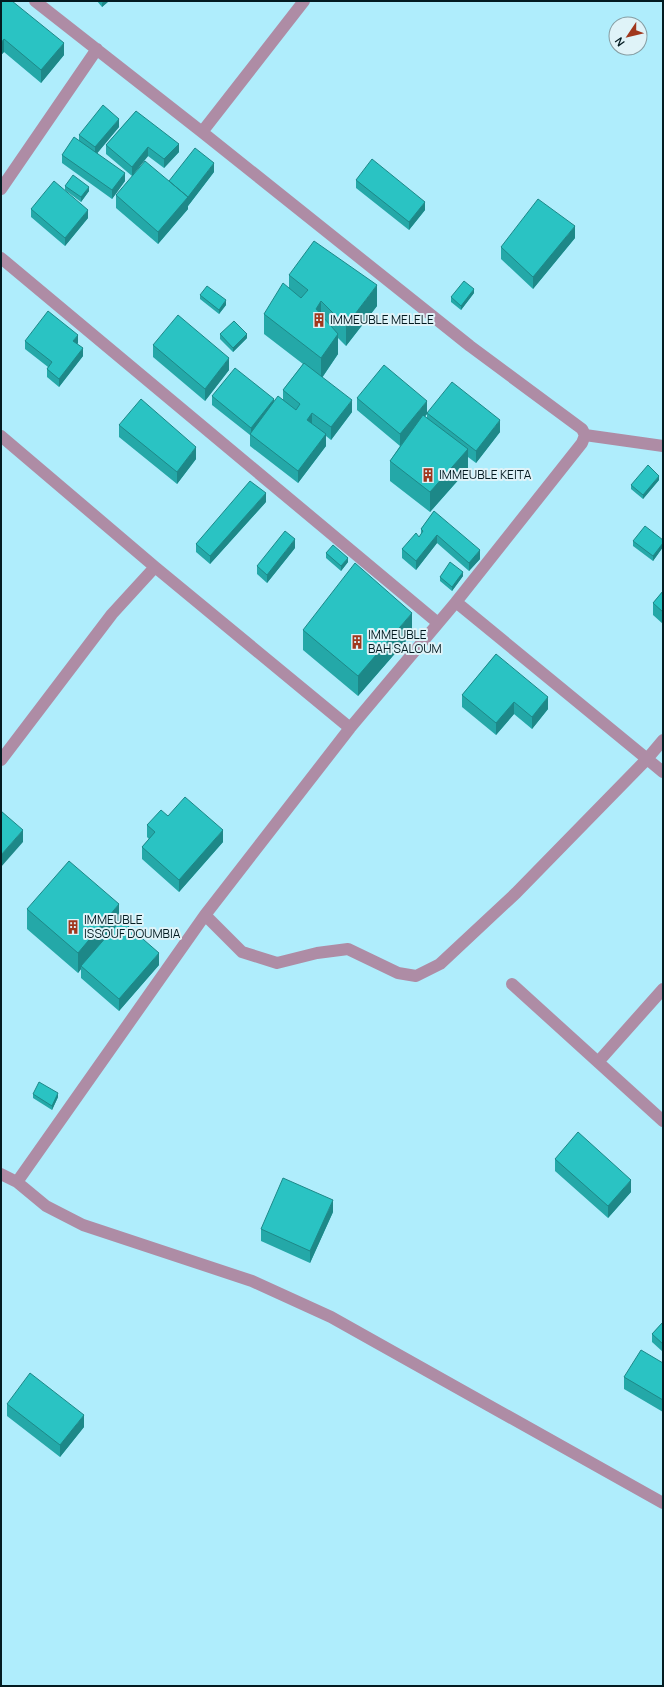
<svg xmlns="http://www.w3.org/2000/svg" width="664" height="1687" font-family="Manrope,sans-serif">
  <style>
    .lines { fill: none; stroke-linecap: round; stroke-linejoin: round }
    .minor { stroke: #ae8ca5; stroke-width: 12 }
    .wall { fill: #24a8a8 }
    .shaded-wall { fill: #1d8888 }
    .building { fill: #2ac3c3; stroke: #1d8888 }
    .labels { text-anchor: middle; stroke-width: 4; stroke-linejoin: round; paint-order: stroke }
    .poi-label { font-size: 12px; fill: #031b21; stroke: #dff3f8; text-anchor: start }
  </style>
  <rect width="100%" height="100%" fill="#afedfc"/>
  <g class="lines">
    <!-- minor -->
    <path class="minor" d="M35 1 202 132 470 346 582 429 585 435 582 443 456 602
      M202 132 304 1
      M1 189 97 49
      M1 258 438 623
      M585 435 663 446
      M1 436 155 567 350 728
      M1 760 112 614 155 567
      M205 915 242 952 277 963 317 953 348 949 398 973 416 976 440 964 516 893 647 759 663 740
      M512 984 663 1121
      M598 1062 663 989
      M1 1174 17 1182 46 1206 83 1225 252 1281 331 1317 663 1503
      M17 1182 205 915 350 728 456 602 663 772"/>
  </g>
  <!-- wall -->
  <path class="wall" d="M1 1 64 55 41 83 4 52 1 55Z
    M97 1H109L102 7Z
    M136 111 179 152 164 168 148 156 132 176 106 154V145Z
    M119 127 97 153 125 181 112 199 62 163V155L79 140V135Z
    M214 172 188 206V209L158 244 116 208V195L169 181Z
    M356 180 425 210 409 230 356 188Z
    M65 186 89 191 81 202 65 190Z
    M31 209 88 218 65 246 31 217Z
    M575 238 533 289 501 259V247Z
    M289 275 377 306 346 346 338 338V354L322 378 352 412 331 440 326 436V446L298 483 250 446V435L212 405V396L274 402 283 400V390L303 364 264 334V314L289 288Z
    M474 293 461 310 451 302V297Z
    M200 295 226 305 219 314 200 299Z
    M220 334 247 338 233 352 220 339Z
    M25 341 78 343 77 344 83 356 59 387 47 377V369L48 367 25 349Z
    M153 345 229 370 205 401 153 357Z
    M357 398 427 414 425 416 427 418V413L500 432 476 463 468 457V469L430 512 390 481V461L400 446 357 410Z
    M119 425 196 459 177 484 119 437Z
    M659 480 643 499 631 489V485Z
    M266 502 210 564 196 552V544Z
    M434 511 480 559 469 571 437 543 416 570 402 558V549L419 537 421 534V529Z
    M663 540V547L653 561 633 546V541Z
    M295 548 267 583 257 574V566Z
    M326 553 348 562 341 571 326 558Z
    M463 576 452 591 440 581V577Z
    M663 591V624L653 615V603Z
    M303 630 412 634 358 696 303 650Z
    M496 654 548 709 532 729 514 714 496 735 462 707V695Z
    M168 816 223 842 179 892 142 859V847L149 839 147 837V825Z
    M27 909 119 922 159 965 119 1011 81 978V969L78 973 27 929Z
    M33 1094 58 1097 52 1110 33 1098Z
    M555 1159 631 1192 608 1218 555 1171Z
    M333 1212 310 1263 261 1241V1229Z
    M663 1322V1352L652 1342V1334Z
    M663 1363V1412L624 1389V1377Z
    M7 1404 84 1427 60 1457 7 1416Z"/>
  <!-- shaded-wall -->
  <path class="shaded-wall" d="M104 1H109L102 7V3Z
    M4 39V52L1 55V43Z
    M64 43V55L41 83V70Z
    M119 119V127L95 156V147Z
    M179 144V152L164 168V159Z
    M148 147V156L132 176V167Z
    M214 163V172L188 206V197Z
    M125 173V181L112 199V190Z
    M89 187V191L81 202V197Z
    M188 197V209L158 244V232Z
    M425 202V210L409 230V222Z
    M88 210V218L65 246V238Z
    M575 226V238L533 289V277Z
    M377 285V306L346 346V326Z
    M474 289V293L461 310V306Z
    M226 300V305L219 314V310Z
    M321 301V322L316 309Z
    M247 334V338L233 352V348Z
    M338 334V354L321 379V358Z
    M78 335V343L73 349V341Z
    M83 348V356L59 387V379Z
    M229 358V370L205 401V389Z
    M274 399V407L251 436V428Z
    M352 400V412L331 440V427Z
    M427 401V414L400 446V434Z
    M312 413V425L307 420Z
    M500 420V432L476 463V451Z
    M326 434V446L298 483V471Z
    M196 447V459L177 484V472Z
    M468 449V469L430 512V492Z
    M659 476V480L643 499V495Z
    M266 493V502L210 564V556Z
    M437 535V543L416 570V561Z
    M295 539V548L267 583V575Z
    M663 543V547L653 561V556Z
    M480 550V559L469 571V563Z
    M348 558V562L341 571V566Z
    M463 572V576L452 591V587Z
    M412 613V634L358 696V676Z
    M548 697V709L532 729V717Z
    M514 702V714L496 735V723Z
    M23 830V842L1 867V855Z
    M223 830V842L179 892V880Z
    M119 904V924L81 966V969L78 973V953Z
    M159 953V965L119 1011V999Z
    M58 1093V1097L52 1110V1106Z
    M631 1180V1192L608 1218V1206Z
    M333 1200V1212L310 1263V1251Z
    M84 1415V1427L60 1457V1445Z"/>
  <!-- building -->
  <path class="building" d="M1 1H12L64 43 41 70 4 39 1 43Z
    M103 105 119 119 95 147 79 135Z
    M136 111 179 144 164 159 148 147 132 167 106 145Z
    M74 137 125 173 112 190 62 155Z
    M195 148 214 163 188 197 169 181Z
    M372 159 425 202 409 222 356 180Z
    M145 161 188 197 158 232 116 195Z
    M73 175 89 187 81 197 65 186Z
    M54 181 88 210 65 238 31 209Z
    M538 199 575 226 533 277 501 247Z
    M314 241 377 285 346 326 321 301 316 309 338 334 321 358 264 314 283 283 301 298 308 290 289 275Z
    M464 281 474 289 461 306 451 297Z
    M207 286 226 300 219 310 200 295Z
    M48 311 78 335 73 341 83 348 59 379 47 369 52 362 25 341Z
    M178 315 229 358 205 389 153 345Z
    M234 321 247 334 233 348 220 334Z
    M304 363 352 400 331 427 312 413 307 420 326 434 298 471 250 434 278 396 296 410 300 404 283 390Z
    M384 365 427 401 400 434 357 398Z
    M235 368 274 399 251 428 212 396Z
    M452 382 500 420 476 451 427 413Z
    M141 399 196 447 177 472 119 425Z
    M423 415 468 449 430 492 390 461Z
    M648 465 659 476 643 495 631 485Z
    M250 481 266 493 210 556 196 544Z
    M434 511 480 550 469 563 437 535 416 561 402 549 416 533 419 537 423 531 421 529Z
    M645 526 663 540V543L653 556 633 541Z
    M285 531 295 539 267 575 257 566Z
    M333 545 348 558 341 566 326 553Z
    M450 562 463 572 452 587 440 577Z
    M355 563 412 613 358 676 303 630Z
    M663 591V612L653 603Z
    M496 654 548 697 532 717 514 702 496 723 462 695Z
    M185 797 223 830 179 880 142 847 155 832 147 825 161 810 168 816Z
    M1 811 23 830 1 855Z
    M69 861 119 904 78 953 27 909Z
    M121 920 159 953 119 999 81 966Z
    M39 1082 58 1093 52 1106 33 1094Z
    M578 1132 631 1180 608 1206 555 1159Z
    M283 1178 333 1200 310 1251 261 1229Z
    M663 1322V1344L652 1334Z
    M641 1350 663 1363V1400L624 1377Z
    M30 1373 84 1415 60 1445 7 1404Z"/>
  <!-- icons -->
  <defs>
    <symbol id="building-bare" viewBox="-9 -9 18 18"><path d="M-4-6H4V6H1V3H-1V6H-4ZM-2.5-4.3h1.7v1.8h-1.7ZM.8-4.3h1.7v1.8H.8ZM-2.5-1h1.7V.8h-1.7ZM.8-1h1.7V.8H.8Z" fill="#a0371d" stroke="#dff3f8" stroke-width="2.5" paint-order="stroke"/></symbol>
  </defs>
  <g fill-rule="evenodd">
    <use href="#building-bare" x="309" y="310" width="20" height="20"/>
    <use href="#building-bare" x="418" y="465" width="20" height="20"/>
    <use href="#building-bare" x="347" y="632" width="20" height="20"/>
    <use href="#building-bare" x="63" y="917" width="20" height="20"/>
  </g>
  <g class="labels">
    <!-- poi labels -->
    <g class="poi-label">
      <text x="330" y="324">IMMEUBLE MELELE</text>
      <text x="439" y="479">IMMEUBLE KEITA</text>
      <text x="368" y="639">IMMEUBLE<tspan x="368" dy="14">BAH SALOUM</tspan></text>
      <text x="84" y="924">IMMEUBLE<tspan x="84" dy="14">ISSOUF DOUMBIA</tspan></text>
    </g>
  </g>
  <!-- border -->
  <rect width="664" height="1687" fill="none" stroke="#031b21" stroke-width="4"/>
  <!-- north arrow -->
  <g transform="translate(628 36) rotate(235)"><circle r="19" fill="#dff3f8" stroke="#879da2"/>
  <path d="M0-3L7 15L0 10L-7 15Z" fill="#a0371d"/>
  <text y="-6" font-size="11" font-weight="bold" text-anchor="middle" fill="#031b21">N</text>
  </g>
</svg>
